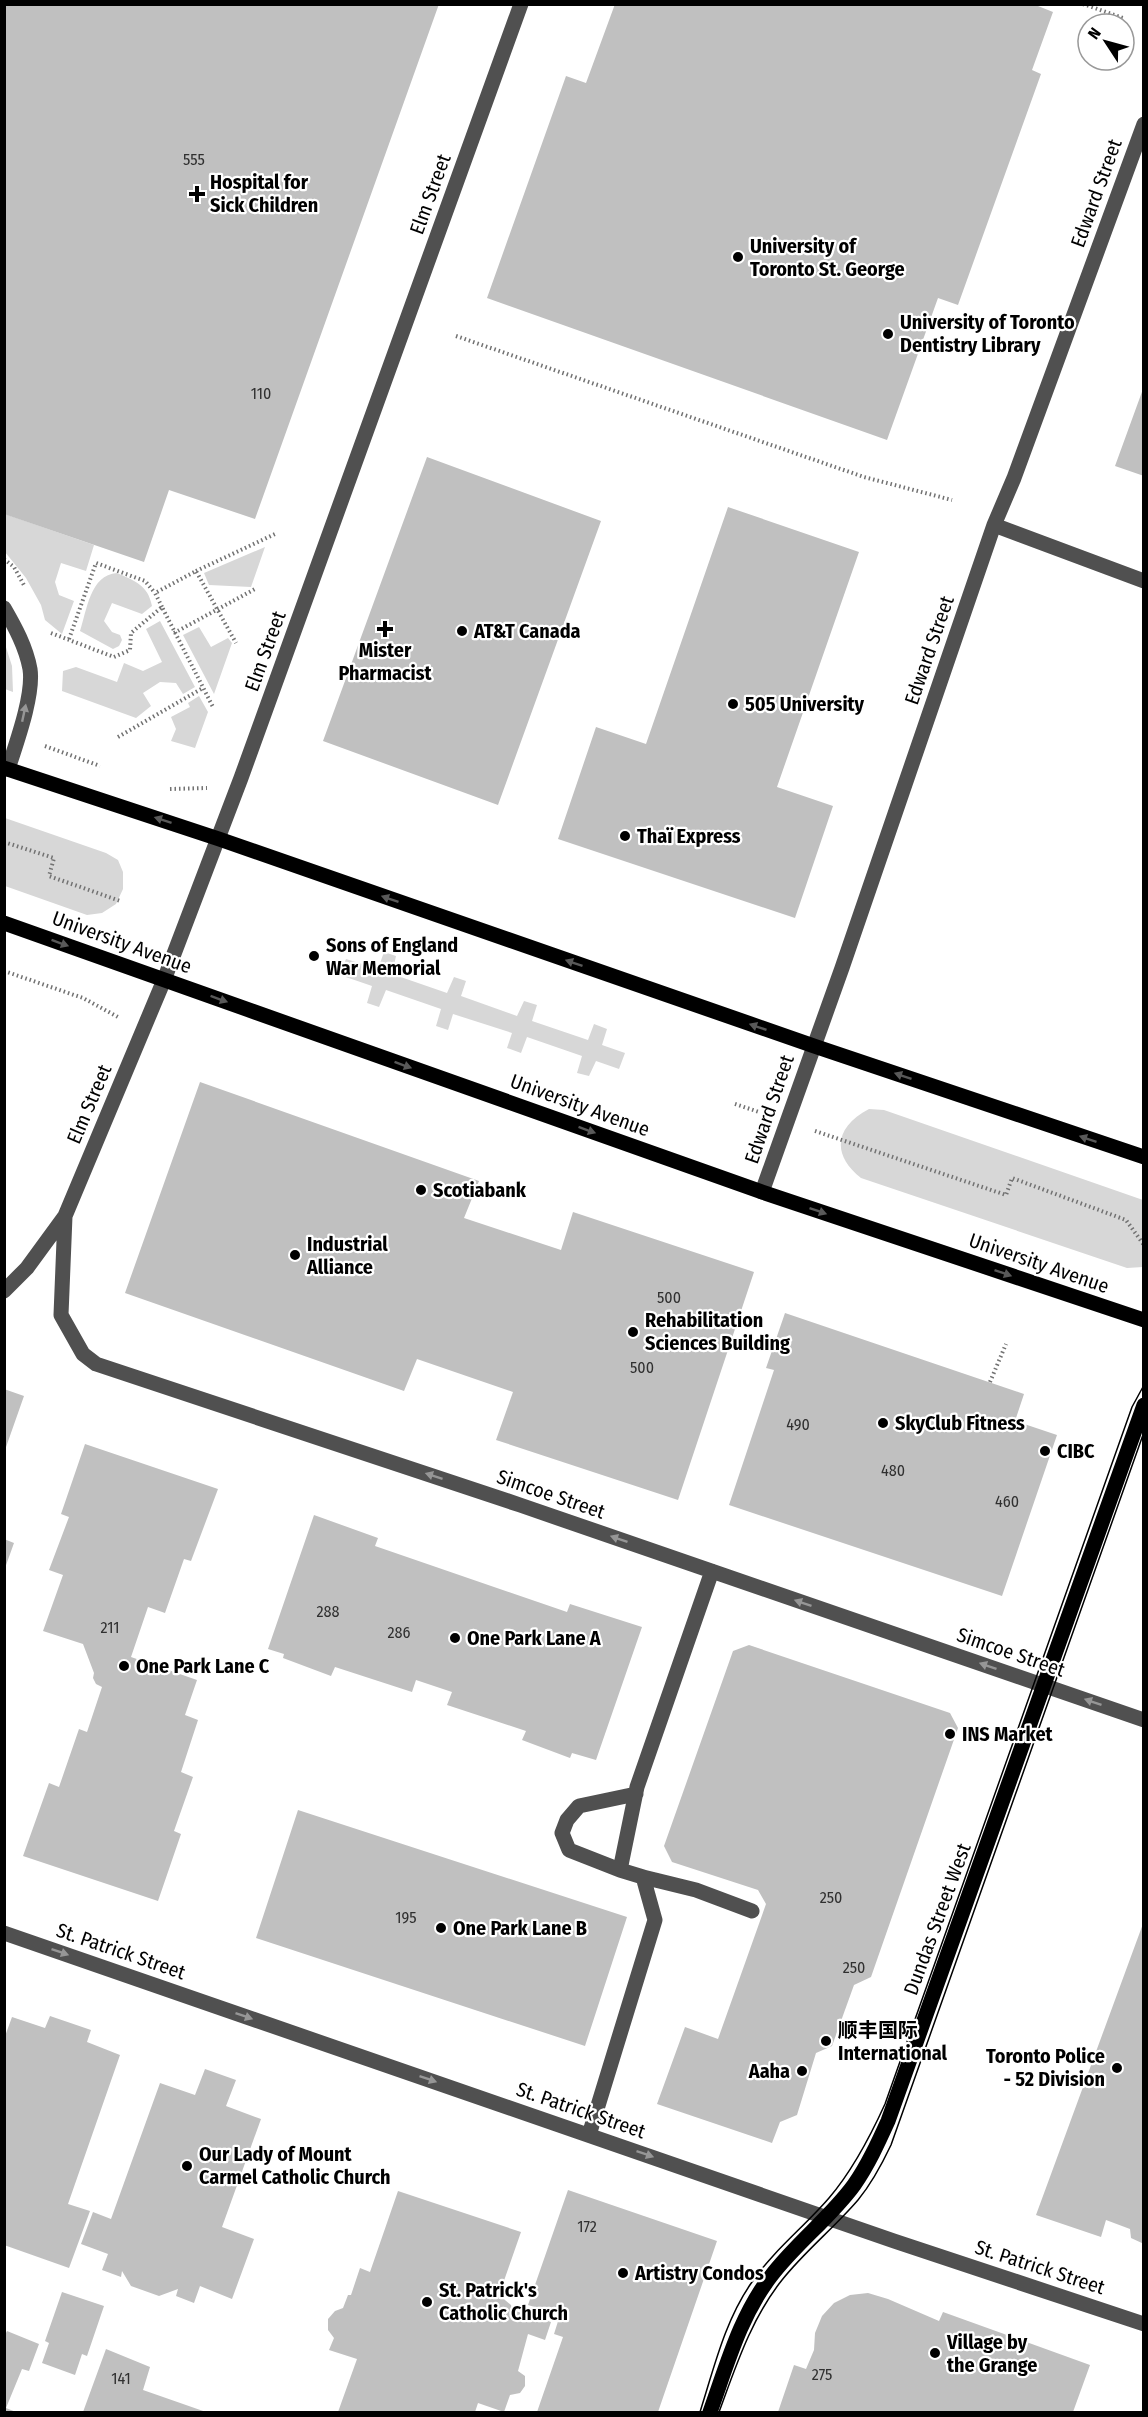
<svg xmlns="http://www.w3.org/2000/svg" width="1148" height="2417" font-family="'Fira Sans Condensed','Noto Sans SC',sans-serif">
  <style>
    .green { fill: #d7d7d7 }
    .building { fill: #c0c0c0 }
    .lines { fill: none; stroke-linecap: round; stroke-linejoin: round }
    .path { stroke: #727272; stroke-width: 4; stroke-dasharray: 1.5 3; stroke-linecap: butt }
    .minor { stroke: #505050; stroke-width: 15 }
    .major { stroke: #000; stroke-width: 15 }
    .tram { stroke: #000; stroke-width: 1.5 }
    .oneway { fill: #969696 }
    .oneway2 { fill: #595959 }
    .poi-dot { fill: #000; stroke: #fff; stroke-width: 2 }
    .labels { text-anchor: middle; stroke-width: 4.5; stroke-linejoin: round; paint-order: stroke }
    .number-label { font-size: 16px; fill: #303030 }
    .poi-label { font-size: 20px; font-weight: bold; fill: #000; stroke: #fff; text-anchor: start }
    .street-label { font-size: 20px; fill: #000; stroke: #fff }
  </style>
  <rect width="100%" height="100%" fill="#fff"/>
  <!-- green -->
  <path class="green" d="M5 514 94 545 86 571 61 563 55 582 59 595 74 601 62 634 45 620 41 605 26 578 5 552Z
    M265 547 251 587 209 585 204 573Z
    M117 573C135 581 148 585 152 606L142 614 112 603 104 621 112 632 120 635 122 640 119 646 113 649 80 631C87 610 90 575 117 573Z
    M160 621 195 687 183 694 176 683 160 682 143 693 151 706 136 718 62 691 63 671 76 667 117 682 124 663 143 671 162 662 146 629Z
    M199 627 211 647 228 638 232 643 214 694 183 635Z
    M4 641 12 666 13 692 5 689Z
    M199 696 208 712 195 748 171 741 176 729 171 717 190 707 188 703Z
    M5 818 106 853 118 860 123 872V889L116 904 102 913 87 915 5 886Z
    M384 952 396 956 392 974 447 993 454 977 466 981 461 996 517 1016 524 1001 537 1005 532 1021 588 1040 594 1024 607 1029 602 1045 625 1053 619 1069 596 1061 589 1076 577 1073 582 1056 527 1037 521 1053 507 1048 512 1033 453 1014 448 1030 436 1026 441 1009 386 990 379 1007 367 1003 372 986 340 975 346 959 378 969Z
    M869 1109 884 1110 1143 1200V1267L1127 1268 861 1178C831 1154 835 1127 869 1109Z"/>
  <!-- building -->
  <path class="building" d="M4 4H439L255 519 169 490 144 562 4 514Z
    M615 4H1033L1053 12 1032 70 1041 74 958 305 938 298 887 440 487 298 566 76 586 83Z
    M1143 389H1144V476L1115 466Z
    M427 457 601 521 498 805 323 741Z
    M728 507 859 552 777 787 833 806 795 918 558 839 596 727 646 744Z
    M200 1082 479 1181 464 1218 561 1250 573 1212 754 1272 678 1500 496 1440 513 1392 417 1359 404 1391 125 1293Z
    M785 1313 1024 1394 1015 1421 1057 1435 1002 1596 729 1505 774 1370 766 1368Z
    M4 1389 24 1396 5 1450H4Z
    M85 1444 218 1489 191 1561 184 1559 165 1613 148 1607 131 1657 197 1680 185 1715 198 1720 181 1772 193 1777 174 1831 181 1834 158 1901 23 1856 49 1783 59 1787 79 1729 87 1732 102 1687 96 1684 93 1678 94 1673 83 1644 43 1631 63 1575 49 1570 69 1517 61 1514Z
    M314 1515 378 1538 375 1546 567 1612 570 1604 642 1627 596 1760 572 1753 570 1758 522 1740 526 1731 447 1705 452 1692 416 1680 412 1692 335 1667 331 1676 283 1658 284 1654 268 1649Z
    M4 1539 14 1543 5 1568H4Z
    M749 1645 950 1713 958 1728 871 1977 854 1985 832 2046 816 2053 797 2115 780 2122 772 2143 657 2104 685 2027 718 2039 766 1904 758 1890 672 1862 664 1846 733 1651Z
    M298 1810 627 1917 585 2046 256 1938Z
    M1144 1921V2244L1131 2238 1130 2229 1106 2220 1101 2237 1036 2215Z
    M50 2016 91 2030 87 2042 120 2055 68 2204 90 2211 69 2268 4 2245V2039L12 2017 45 2028Z
    M205 2069 236 2080 226 2106 261 2119 222 2227 254 2239 232 2299 200 2286 194 2303 176 2296 178 2289 159 2296 131 2286 122 2271 121 2277 102 2270 108 2254 81 2244 93 2212 111 2219 160 2083 195 2095Z
    M568 2190 717 2241 658 2412H537L563 2337 554 2334 560 2315 528 2305Z
    M398 2191 521 2232 499 2295 511 2305 512 2310 551 2322 545 2340 528 2334 518 2371 525 2376V2386L520 2393 510 2395 504 2412 478 2403 475 2412H338L357 2359 329 2350 334 2338 328 2330V2319L335 2311 343 2308 348 2295H351L360 2268 370 2272Z
    M62 2292 104 2306 87 2356 82 2354 75 2375 42 2363 49 2343 45 2341Z
    M868 2293 888 2299 939 2321 943 2312 1090 2365 1073 2412H778L794 2365 806 2369 814 2350 815 2333 822 2316 834 2303 850 2295Z
    M7 2331 39 2344 29 2371 22 2369 6 2408 16 2412H4V2337Z
    M106 2349 150 2367 143 2390 206 2412H83Z"/>
  <g class="lines">
    <!-- path -->
    <path class="path" d="M1083 4 1123 18
      M456 336 864 477 952 500
      M4 559 14 567 25 587
      M196 571 275 534
      M162 607 155 593 196 571 236 643
      M51 633 114 657 130 650 131 633 162 607 213 707
      M174 633 255 589
      M69 639 96 563 145 581 155 593
      M118 737 203 688
      M45 746 100 766
      M170 789 207 788
      M4 842 54 858 49 876 120 901
      M4 971 83 998 118 1017
      M735 1104 759 1112
      M815 1131 1006 1195 1012 1178 1126 1220 1144 1245
      M990 1382 1006 1344"/>
    <!-- minor -->
    <path class="minor" d="M994 525 1144 581
      M4 608C15 627 26 647 30 669 34 695 16 744 8 769
      M762 1192 842 968 994 525 1014 478 1144 124
      M65 1216 61 1315 83 1354 96 1364 520 1505 1144 1720
      M4 1291 27 1268 65 1216 164 980 241 778 521 4
      M620 1870 569 1850 562 1833 567 1820 579 1806 636 1794
      M643 1877 696 1890 752 1911
      M4 1933 894 2241 1144 2324
      M589 2135 655 1920 643 1877 620 1870 637 1787 712 1571"/>
    <!-- major -->
    <path class="major" d="M4 768 219 839 814 1046 1144 1157
      M4 923 762 1192 1144 1320
      M710 2412C727 2365 740 2316 771 2276 796 2243 830 2218 854 2185 868 2165 878 2143 888 2121L1144 1405"/>
    <!-- tram -->
    <path class="tram" d="M700 2412C714 2368 725 2320 752 2282 774 2250 804 2227 829 2198 853 2170 870 2137 885 2104L1132 1407 1144 1385
      M719 2412C736 2366 751 2319 782 2280 805 2251 834 2228 858 2200 872 2183 882 2164 891 2145L1144 1432"/>
  </g>
  <!-- one-way arrows -->
  <defs><path id="oneway-solid" d="M-6-.8H1V-3.2L6.5 0L1 3.2V.8H-6Z" transform="scale(1.5)"/></defs>
  <g class="oneway">
    <use href="#oneway-solid" transform="translate(24 713) rotate(-78)"/>
    <use href="#oneway-solid" transform="translate(434 1476) rotate(-162)"/>
    <use href="#oneway-solid" transform="translate(619 1539) rotate(-161)"/>
    <use href="#oneway-solid" transform="translate(803 1603) rotate(-161)"/>
    <use href="#oneway-solid" transform="translate(988 1666) rotate(-161)"/>
    <use href="#oneway-solid" transform="translate(1093 1702) rotate(-161)"/>
    <use href="#oneway-solid" transform="translate(60 1952) rotate(19)"/>
    <use href="#oneway-solid" transform="translate(244 2016) rotate(19)"/>
    <use href="#oneway-solid" transform="translate(428 2079) rotate(19)"/>
    <use href="#oneway-solid" transform="translate(645 2154) rotate(19)"/>
  </g>
  <g class="oneway2">
    <use href="#oneway-solid" transform="translate(163 820) rotate(-162)"/>
    <use href="#oneway-solid" transform="translate(390 899) rotate(-161)"/>
    <use href="#oneway-solid" transform="translate(60 943) rotate(20)"/>
    <use href="#oneway-solid" transform="translate(574 963) rotate(-161)"/>
    <use href="#oneway-solid" transform="translate(219 999) rotate(20)"/>
    <use href="#oneway-solid" transform="translate(758 1027) rotate(-161)"/>
    <use href="#oneway-solid" transform="translate(403 1065) rotate(20)"/>
    <use href="#oneway-solid" transform="translate(903 1076) rotate(-161)"/>
    <use href="#oneway-solid" transform="translate(587 1130) rotate(20)"/>
    <use href="#oneway-solid" transform="translate(1088 1139) rotate(-161)"/>
    <use href="#oneway-solid" transform="translate(818 1211) rotate(19)"/>
    <use href="#oneway-solid" transform="translate(1003 1273) rotate(19)"/>
  </g>
  <!-- markers -->
  <g class="poi-dot">
    <path d="M194 185h6v6h6v6h-6v6h-6v-6h-6v-6h6z"/>
    <circle cx="738" cy="257" r="6"/>
    <circle cx="888" cy="334" r="6"/>
    <path d="M382 620h6v6h6v6h-6v6h-6v-6h-6v-6h6z"/>
    <circle cx="462" cy="631" r="6"/>
    <circle cx="733" cy="704" r="6"/>
    <circle cx="625" cy="836" r="6"/>
    <circle cx="314" cy="956" r="6"/>
    <circle cx="421" cy="1190" r="6"/>
    <circle cx="295" cy="1255" r="6"/>
    <circle cx="633" cy="1332" r="6"/>
    <circle cx="883" cy="1423" r="6"/>
    <circle cx="1045" cy="1451" r="6"/>
    <circle cx="455" cy="1638" r="6"/>
    <circle cx="124" cy="1666" r="6"/>
    <circle cx="950" cy="1734" r="6"/>
    <circle cx="441" cy="1928" r="6"/>
    <circle cx="826" cy="2041" r="6"/>
    <circle cx="1117" cy="2068" r="6"/>
    <circle cx="802" cy="2071" r="6"/>
    <circle cx="187" cy="2166" r="6"/>
    <circle cx="623" cy="2273" r="6"/>
    <circle cx="427" cy="2302" r="6"/>
    <circle cx="935" cy="2353" r="6"/>
  </g>
  <g class="labels">
    <!-- number labels -->
    <g class="number-label">
      <text x="194" y="165">555</text>
      <text x="261" y="399">110</text>
      <text x="669" y="1303">500</text>
      <text x="642" y="1373">500</text>
      <text x="798" y="1430">490</text>
      <text x="893" y="1476">480</text>
      <text x="1007" y="1507">460</text>
      <text x="328" y="1617">288</text>
      <text x="110" y="1633">211</text>
      <text x="399" y="1638">286</text>
      <text x="831" y="1903">250</text>
      <text x="406" y="1923">195</text>
      <text x="854" y="1973">250</text>
      <text x="587" y="2232">172</text>
      <text x="822" y="2380">275</text>
      <text x="121" y="2384">141</text>
    </g>
    <!-- poi labels -->
    <g class="poi-label">
      <text x="210" y="189">Hospital for<tspan x="210" dy="23">Sick Children</tspan></text>
      <text x="750" y="253">University of<tspan x="750" dy="23">Toronto St. George</tspan></text>
      <text x="900" y="329">University of Toronto<tspan x="900" dy="23">Dentistry Library</tspan></text>
      <text x="474" y="638">AT&amp;T Canada</text>
      <text x="385" y="657" text-anchor="middle">Mister<tspan x="385" dy="23">Pharmacist</tspan></text>
      <text x="745" y="711">505 University</text>
      <text x="637" y="843">Thaï Express</text>
      <text x="326" y="952">Sons of England<tspan x="326" dy="23">War Memorial</tspan></text>
      <text x="433" y="1197">Scotiabank</text>
      <text x="307" y="1251">Industrial<tspan x="307" dy="23">Alliance</tspan></text>
      <text x="645" y="1327">Rehabilitation<tspan x="645" dy="23">Sciences Building</tspan></text>
      <text x="895" y="1430">SkyClub Fitness</text>
      <text x="1057" y="1458">CIBC</text>
      <text x="467" y="1645">One Park Lane A</text>
      <text x="136" y="1673">One Park Lane C</text>
      <text x="962" y="1741">INS Market</text>
      <text x="453" y="1935">One Park Lane B</text>
      <text x="838" y="2037">顺丰国际<tspan x="838" dy="23">International</tspan></text>
      <text x="1105" y="2063" text-anchor="end">Toronto Police<tspan x="1105" dy="23">- 52 Division</tspan></text>
      <text x="790" y="2078" text-anchor="end">Aaha</text>
      <text x="199" y="2161">Our Lady of Mount<tspan x="199" dy="23">Carmel Catholic Church</tspan></text>
      <text x="635" y="2280">Artistry Condos</text>
      <text x="439" y="2297">St. Patrick's<tspan x="439" dy="23">Catholic Church</tspan></text>
      <text x="947" y="2349">Village by<tspan x="947" dy="23">the Grange</tspan></text>
    </g>
    <!-- street labels -->
    <g class="street-label">
      <text transform="translate(1096 193) rotate(-70)" y="7">Edward Street</text>
      <text transform="translate(430 194) rotate(-70)" y="7">Elm Street</text>
      <text transform="translate(929 650) rotate(-71)" y="7">Edward Street</text>
      <text transform="translate(265 651) rotate(-70)" y="7">Elm Street</text>
      <text transform="translate(122 942) rotate(20)" y="7">University Avenue</text>
      <text transform="translate(89 1104) rotate(-67)" y="7">Elm Street</text>
      <text transform="translate(580 1105) rotate(20)" y="7">University Avenue</text>
      <text transform="translate(769 1109) rotate(-71)" y="7">Edward Street</text>
      <text transform="translate(1039 1263) rotate(19)" y="7">University Avenue</text>
      <text transform="translate(551 1494) rotate(19)" y="7">Simcoe Street</text>
      <text transform="translate(1011 1652) rotate(19)" y="7">Simcoe Street</text>
      <text transform="translate(937 1919) rotate(-70)" y="7">Dundas Street West</text>
      <text transform="translate(121 1951) rotate(19)" y="7">St. Patrick Street</text>
      <text transform="translate(581 2110) rotate(19)" y="7">St. Patrick Street</text>
      <text transform="translate(1040 2267) rotate(18)" y="7">St. Patrick Street</text>
    </g>
  </g>
  <!-- border -->
  <rect width="1148" height="2417" fill="none" stroke="#000000" stroke-width="12"/>
  <!-- north arrow -->
  <g transform="translate(1106 42) rotate(306)"><circle r="28" fill="#ffffff" stroke="#999999" stroke-width="1.5"/>
  <path d="M0-4.5L10 22L0 15L-10 22Z" fill="#000000"/>
  <text y="-9" font-size="16" font-weight="bold" text-anchor="middle" fill="#000000">N</text>
  </g>
</svg>
